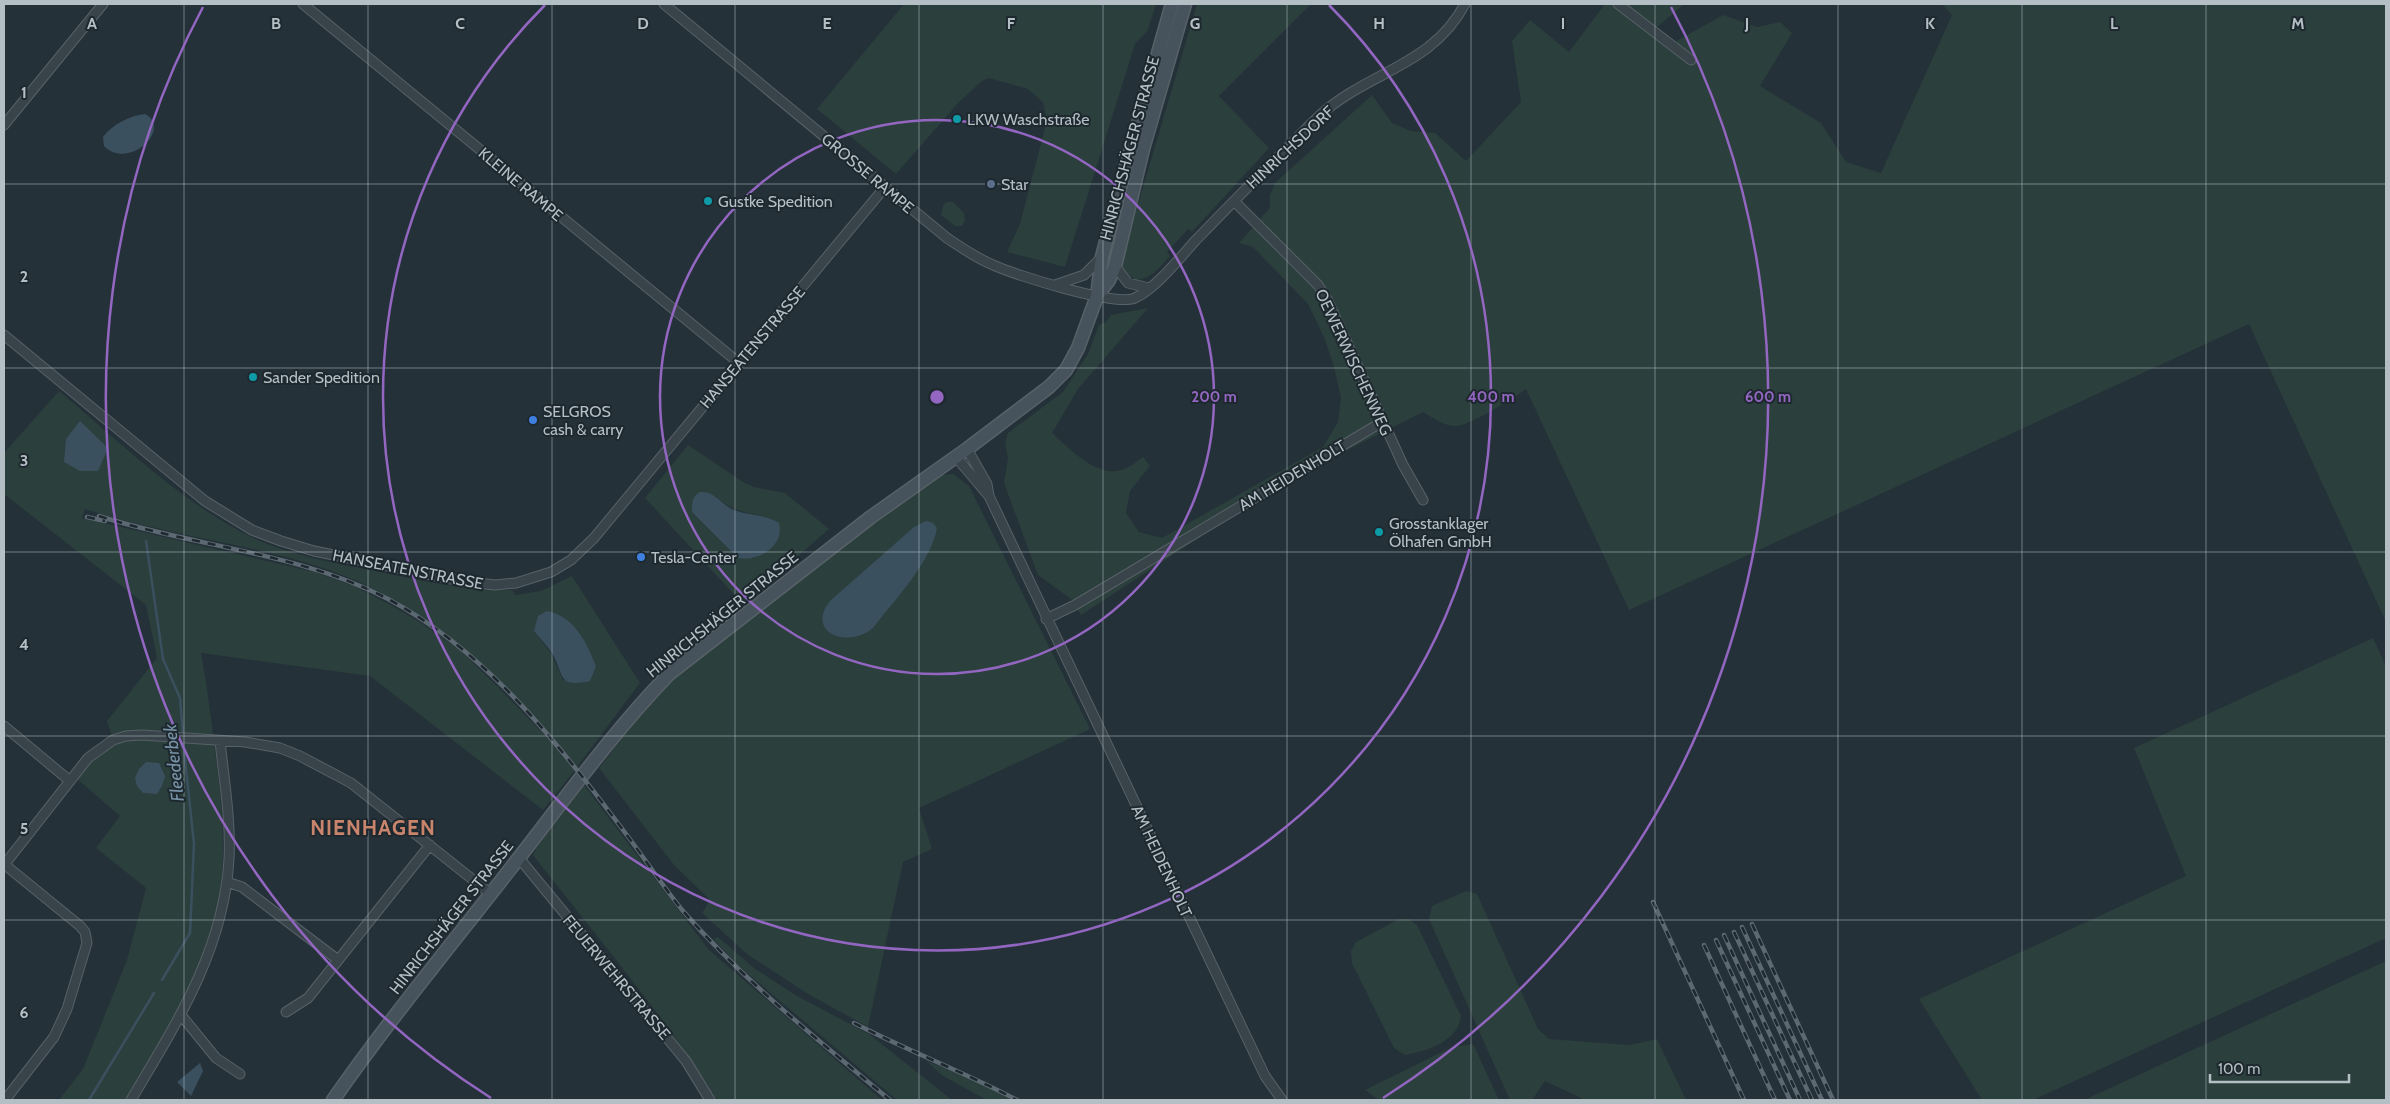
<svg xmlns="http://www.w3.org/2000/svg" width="2390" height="1104" font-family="Cabin,sans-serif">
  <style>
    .green { fill: #2b3f3c; fill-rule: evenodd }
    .water { fill: #3b505f }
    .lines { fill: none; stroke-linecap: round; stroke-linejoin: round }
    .stream { stroke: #3b505f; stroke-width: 2.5 }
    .minor-casing { stroke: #576168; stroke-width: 11 }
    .secondary-casing { stroke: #576168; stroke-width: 15 }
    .minor { stroke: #39434a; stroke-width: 9 }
    .secondary { stroke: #47535c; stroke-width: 12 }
    .rail-casing { stroke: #5d6972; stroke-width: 4.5 }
    .rail { stroke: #1e282f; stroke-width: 2.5; stroke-dasharray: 8; stroke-linecap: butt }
    .grid { fill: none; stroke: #b4bec5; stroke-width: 1; stroke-opacity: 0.55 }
    .ring { fill: none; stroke: #9266c1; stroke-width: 2.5 }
    .culture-dot { fill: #0f9aa8; stroke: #1e282f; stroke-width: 2 }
    .service-dot { fill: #5c6f8a; stroke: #1e282f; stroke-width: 2 }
    .shop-dot { fill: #3f7fe0; stroke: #1e282f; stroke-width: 2 }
    .labels { text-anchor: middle; stroke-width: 4; stroke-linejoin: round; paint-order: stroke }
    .poi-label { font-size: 16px; fill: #b4bec5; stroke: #1e282f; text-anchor: start }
    .street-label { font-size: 16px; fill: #b4bec5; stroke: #1e282f }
    .water-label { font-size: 18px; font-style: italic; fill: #7893a6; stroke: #1e282f }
    .district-label { font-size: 21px; font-weight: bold; letter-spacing: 1px; fill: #c8856c; stroke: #1e282f }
    .grid-label { font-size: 16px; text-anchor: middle; font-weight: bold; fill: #b4bec5; stroke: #1e282f; stroke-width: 4; stroke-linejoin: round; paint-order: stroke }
    .centre { fill: #9266c1; stroke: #1e282f; stroke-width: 2.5 }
    .ring-label { font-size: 15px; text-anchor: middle; font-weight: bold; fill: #9266c1; stroke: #1e282f; stroke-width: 4; stroke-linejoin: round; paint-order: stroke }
  </style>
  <rect width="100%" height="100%" fill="#253139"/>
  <!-- green -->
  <path class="green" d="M904 4H1156L1148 30 1135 44 1065 267 1007 252 1020 224 1047 120 1043 102 1028 89 989 78 982 81 960 101 896 174 817 109Z
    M1197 4H1311L1219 96 1269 148 1192 232 1188 229 1167 252 1170 256C1160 267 1151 279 1136 280L1123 271 1121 262Z
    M1605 4H1684L1655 29 1673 43 1723 15 1757 27 1780 22 1792 33 1760 86 1821 123 1846 162 1881 173 1952 15 1942 4H2386V622L2249 324 1629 610 1526 389C1516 397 1469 426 1456 426 1444 426 1433 418 1423 412L1347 450 1237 513 1081 615 1071 599 1038 575 1004 483 1008 458 1005 443 1008 433 1063 392 1088 354 1099 325 1106 322 1111 315 1148 308 1078 389 1052 433C1069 448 1100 482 1126 468 1132 466 1137 461 1143 457L1150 466 1130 491 1126 513 1139 532 1162 538 1323 447 1338 422 1341 398 1334 367 1324 337 1308 304 1253 247 1239 243 1270 208V195L1275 183 1372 95 1392 123 1411 131 1435 133 1466 161 1521 102 1512 41 1530 20 1569 52Z
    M946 202H953L964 213 965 221 962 226H955L941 215 943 206Z
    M59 391C120 442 192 513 265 543 304 559 348 565 389 574 430 582 470 592 512 590L515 595 541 591 572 576 640 683 577 767C507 680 426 600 317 566 241 542 161 534 85 509L82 518 314 572 354 586 387 603 418 621 460 650 501 690 555 746 575 770 543 810 370 676 201 653C207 685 211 718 215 751 224 821 231 893 203 961 182 1010 151 1053 126 1100H59L83 1069 127 960 146 888 96 848 120 816 76 778 97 753 114 743 107 721 157 658 146 605 4 494V453ZM534 631 590 681 563 680 551 653Z
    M688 445 743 482 754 487 785 493 829 529 743 604 645 498ZM716 496C730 512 750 513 771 518L692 503Z
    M953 474 969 486 1090 729 919 808 932 849 903 862 868 1027 808 994 747 954 702 913 710 900 674 865 599 768 649 704 674 676 874 520 938 475Z
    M2373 638 2386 666V938L2033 1100H1982L1919 999 2186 876 2134 748Z
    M584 785 708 949 882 1100H717C663 1014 596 936 533 855L538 846Z
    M1466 891 1477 894 1538 1029 1549 1039 1629 1045 1657 1039 1686 1100H1585L1545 1081 1532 1100H1510L1429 919 1432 906Z
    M1399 919H1409L1417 925 1461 1016C1459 1041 1427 1051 1405 1055L1394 1048 1352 963 1351 951 1356 942Z
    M718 937 754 968 797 996 869 1034 952 1100H897L740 967 713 939Z
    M2386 961V1100H2084Z
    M1473 1044 1499 1100H1379L1365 1090 1452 1047Z
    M926 1061 973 1079 1011 1100H987L943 1076Z"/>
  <!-- water -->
  <path class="water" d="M145 114C173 129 129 171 104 146L103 137C113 124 129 116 145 114Z
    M80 421 108 448 98 471H80L64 462 66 439Z
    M700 492C716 491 720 504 734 510 749 516 765 514 779 523 785 546 758 562 738 558L692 512C692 502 692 497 700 492Z
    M926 521 933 523 937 528C930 564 895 599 873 628 848 649 805 633 830 601L914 527Z
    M547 611C574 616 587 643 596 666L590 681C557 688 565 676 552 653 547 646 540 638 534 631L538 616Z
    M146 762 159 763 165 776 162 786 157 794 143 793 137 786 135 778 139 769Z
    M200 1063 203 1071 191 1096 177 1082Z"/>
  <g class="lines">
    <!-- stream -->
    <path class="stream" d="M146 541 163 659 180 698 183 735
      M162 980 190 933 194 844 183 740
      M89 1100 154 993"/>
    <defs>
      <path id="minor" d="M303 4 739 363
        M664 4 947 238C962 248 976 258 993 265 1015 275 1116 307 1135 298 1156 288 1179 259 1195 241 1227 208 1258 176 1291 144 1302 133 1314 120 1326 110 1375 70 1433 64 1465 4
        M1618 4 1691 60
        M4 125 103 4
        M1234 201 1318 285 1327 299 1403 465 1423 500
        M1115 266 1128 283 1149 288
        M1055 285 1084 275 1102 257
        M4 335 205 501 252 530 281 541 314 551 461 581 495 585 516 583 551 572 571 560 594 538 885 187
        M967 449 987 484 989 496 1265 1076 1282 1100
        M956 457 989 496
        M1046 619 1075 605 1382 422
        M4 726 70 781
        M519 858 686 1061 710 1100
        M4 864 80 926 85 932 87 943 67 1009 54 1037 5 1100
        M4 865 88 758 113 740 126 736 142 735 245 742 280 748 300 756 351 783 491 894
        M227 882 242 887 338 960
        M286 1012 308 998 430 845
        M181 1015 216 1058 240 1074
        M131 1100C176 1024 224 950 229 859 231 820 224 780 220 741"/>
      <path id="secondary" d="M1097 296 1109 280 1115 266 1143 149 1185 4
        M333 1100C389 1020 451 945 511 868 562 803 611 734 669 674L871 517 967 449 1049 387 1066 370 1078 348 1097 296 1102 257 1121 184 1172 4"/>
    </defs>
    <!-- minor casing -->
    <use href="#minor" class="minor-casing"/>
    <!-- secondary casing -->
    <use href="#secondary" class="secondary-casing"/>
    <!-- minor -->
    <use href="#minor" class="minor"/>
    <!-- secondary -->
    <use href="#secondary" class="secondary"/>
    <defs>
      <path id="rail" d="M99 516C195 547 298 552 388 599 491 654 563 750 632 842 649 865 665 889 683 911 745 982 818 1040 890 1100
        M87 517 105 521
        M1653 902 1744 1100
        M1752 924 1833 1100
        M1742 927 1822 1100
        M1734 932 1812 1100
        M1724 935 1800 1100
        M1716 940 1790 1100
        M1704 945 1775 1100
        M854 1023C908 1051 964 1072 1017 1100"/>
    </defs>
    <!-- rail casing -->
    <use href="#rail" class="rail-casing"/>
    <!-- rail -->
    <use href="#rail" class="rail"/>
  </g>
  <!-- grid -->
  <path class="grid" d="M184 4V1100M368 4V1100M552 4V1100M735 4V1100M919 4V1100M1103 4V1100M1287 4V1100M1471 4V1100M1655 4V1100M1838 4V1100M2022 4V1100M2206 4V1100M4 184H2386M4 368H2386M4 552H2386M4 736H2386M4 920H2386"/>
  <!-- distance rings -->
  <g class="ring">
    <circle cx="937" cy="397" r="277"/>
    <path d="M1329 5A554 554 0 1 1 545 5"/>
    <path d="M491 1098A831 831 0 0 1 203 7M1671 7A831 831 0 0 1 1383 1098"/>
  </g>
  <!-- markers -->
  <g class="culture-dot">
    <circle cx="957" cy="119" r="5"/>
    <circle cx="708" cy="201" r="5"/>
    <circle cx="253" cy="377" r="5"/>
    <circle cx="1379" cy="532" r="5"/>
  </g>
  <circle class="service-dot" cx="991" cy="184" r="5"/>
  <g class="shop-dot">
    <circle cx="533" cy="420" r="5"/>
    <circle cx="641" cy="557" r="5"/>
  </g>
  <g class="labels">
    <!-- poi labels -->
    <g class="poi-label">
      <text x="967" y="125">LKW Waschstraße</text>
      <text x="1001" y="190">Star</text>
      <text x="718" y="207">Gustke Spedition</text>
      <text x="263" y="383">Sander Spedition</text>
      <text x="543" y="417">SELGROS<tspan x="543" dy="18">cash &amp; carry</tspan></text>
      <text x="1389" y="529">Grosstanklager<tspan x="1389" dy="18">Ölhafen GmbH</tspan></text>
      <text x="651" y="563">Tesla-Center</text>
    </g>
    <!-- street labels -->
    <g class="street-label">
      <text transform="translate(1290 147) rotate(-43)" y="6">HINRICHSDORF</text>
      <text transform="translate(1129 148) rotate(-75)" y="6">HINRICHSHÄGER STRASSE</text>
      <text transform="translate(868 173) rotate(40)" y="6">GROSSE RAMPE</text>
      <text transform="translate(521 184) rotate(40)" y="6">KLEINE RAMPE</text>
      <text transform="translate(752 347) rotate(-50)" y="6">HANSEATENSTRASSE</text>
      <text transform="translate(1354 362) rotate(65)" y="6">OEWERWISCHENWEG</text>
      <text transform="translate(1292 475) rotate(-31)" y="6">AM HEIDENHOLT</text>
      <text transform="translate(408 569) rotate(11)" y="6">HANSEATENSTRASSE</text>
      <text transform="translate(722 614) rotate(-39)" y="6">HINRICHSHÄGER STRASSE</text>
      <text transform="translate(1162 861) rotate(65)" y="6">AM HEIDENHOLT</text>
      <text transform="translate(451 917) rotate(-52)" y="6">HINRICHSHÄGER STRASSE</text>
      <text transform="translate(617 977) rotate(50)" y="6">FEUERWEHRSTRASSE</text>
    </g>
    <!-- water labels -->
    <g class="water-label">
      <text transform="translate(174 763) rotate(-96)" y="6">Fleederbek</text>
    </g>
    <!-- district labels -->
    <g class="district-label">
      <text x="373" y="835">NIENHAGEN</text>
    </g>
  </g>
  <g class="grid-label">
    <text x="92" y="29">A</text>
    <text x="276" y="29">B</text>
    <text x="460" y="29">C</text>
    <text x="643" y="29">D</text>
    <text x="827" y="29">E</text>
    <text x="1011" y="29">F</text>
    <text x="1195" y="29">G</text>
    <text x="1379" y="29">H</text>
    <text x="1563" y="29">I</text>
    <text x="1747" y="29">J</text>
    <text x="1930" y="29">K</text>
    <text x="2114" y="29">L</text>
    <text x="2298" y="29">M</text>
    <text x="24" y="98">1</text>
    <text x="24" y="282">2</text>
    <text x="24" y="466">3</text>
    <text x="24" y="650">4</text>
    <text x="24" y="834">5</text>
    <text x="24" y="1018">6</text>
  </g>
  <circle cx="937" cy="397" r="8" class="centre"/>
  <g class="ring-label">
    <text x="1214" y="402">200 m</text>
    <text x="1491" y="402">400 m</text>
    <text x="1768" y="402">600 m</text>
  </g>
  <!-- border -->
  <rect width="2390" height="1104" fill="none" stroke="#b4bec5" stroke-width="10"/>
  <!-- scale -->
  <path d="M2210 1074v8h139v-8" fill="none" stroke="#b4bec5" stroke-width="2.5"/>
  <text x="2218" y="1074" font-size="15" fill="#b4bec5" stroke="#1e282f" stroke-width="4" paint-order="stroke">100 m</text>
</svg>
